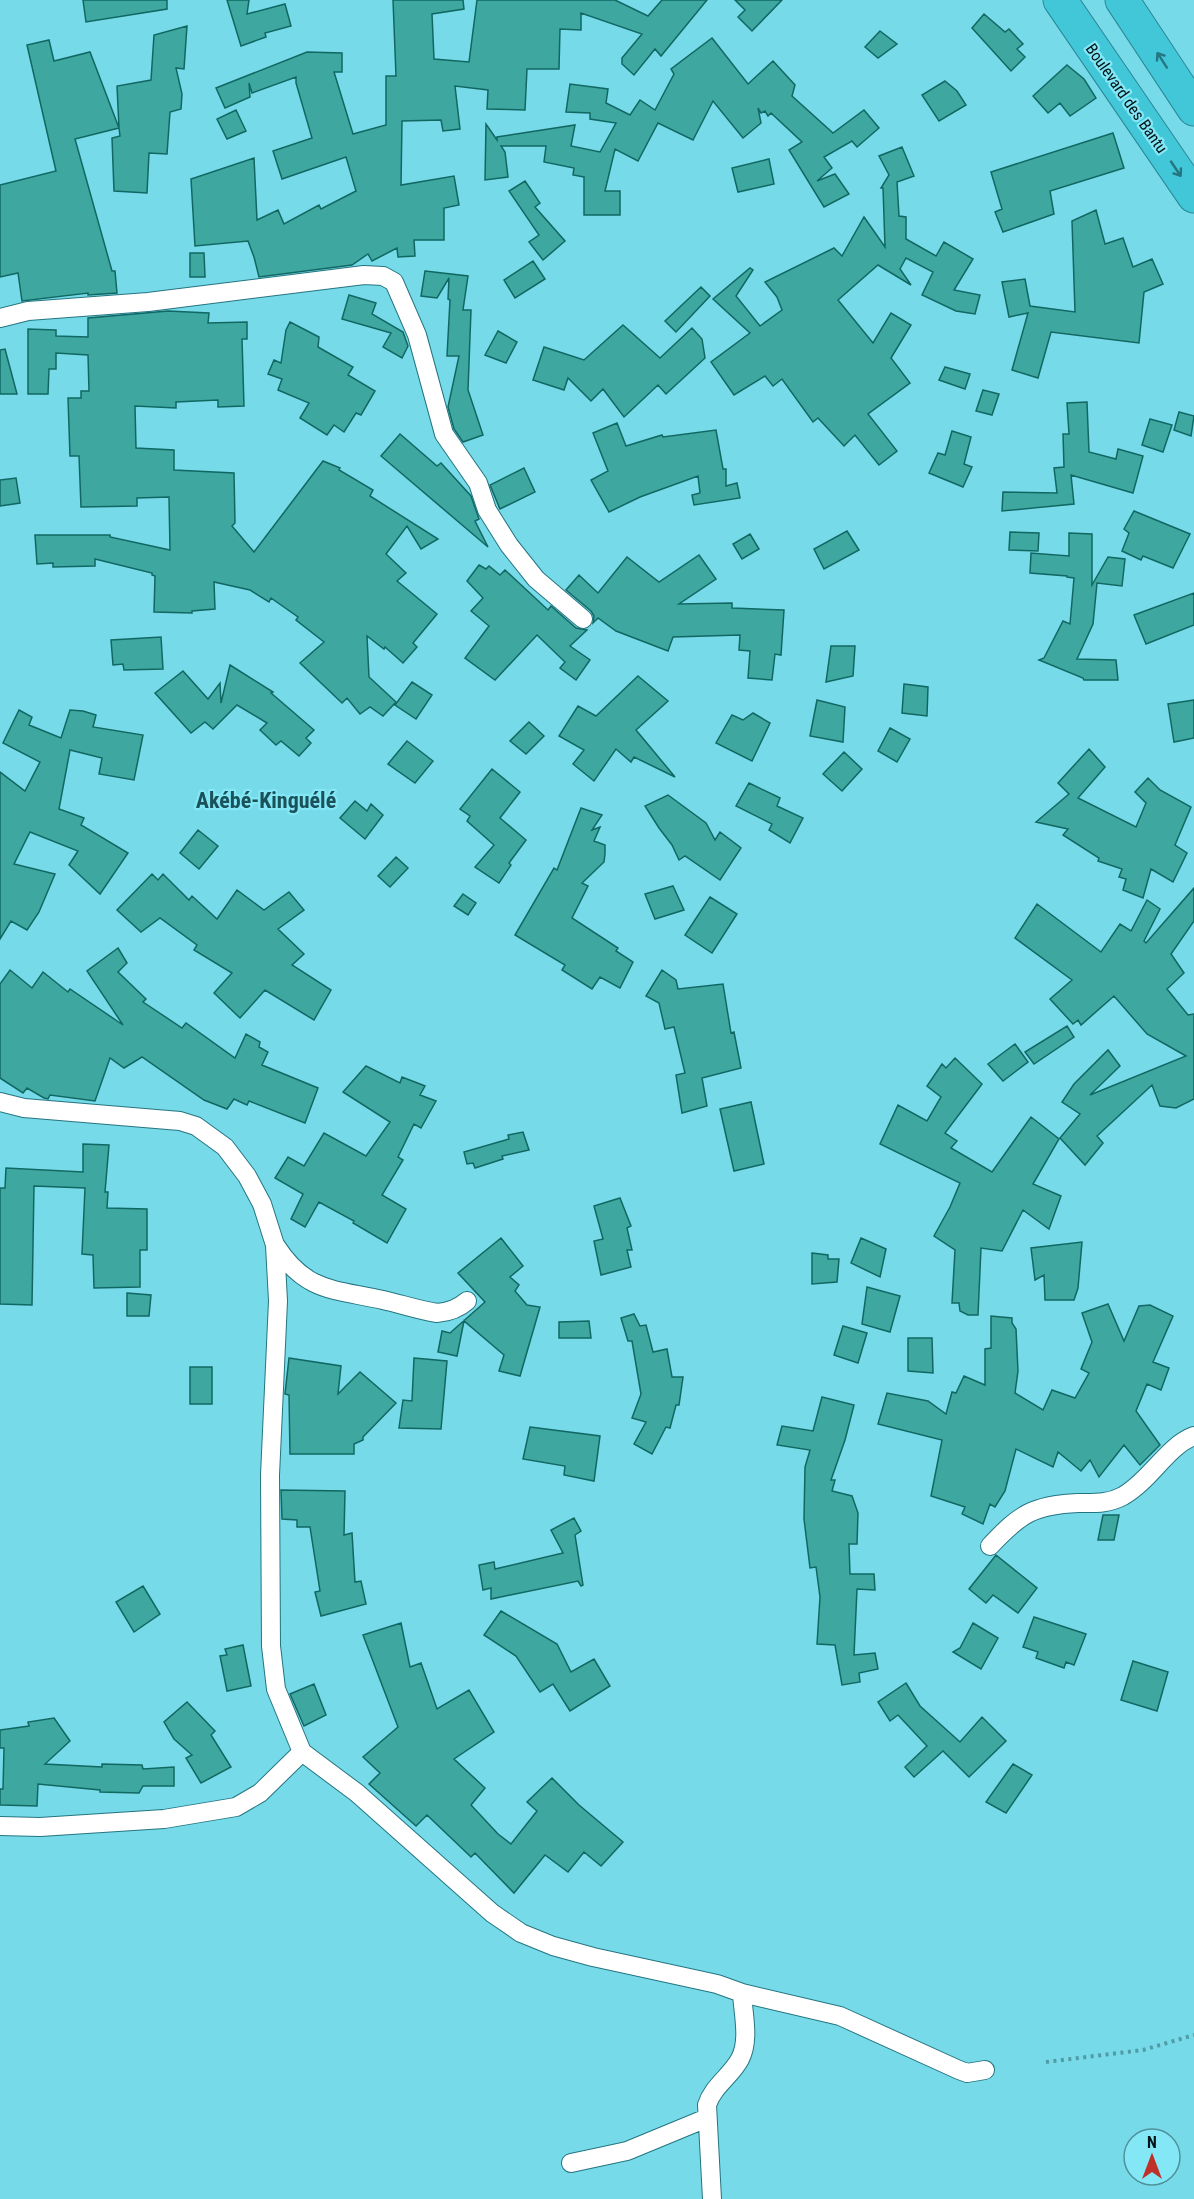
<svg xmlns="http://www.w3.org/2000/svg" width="1194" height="2199" font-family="'Roboto Condensed',sans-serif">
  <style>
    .building { fill: #3ea79f; stroke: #116863; stroke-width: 1.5 }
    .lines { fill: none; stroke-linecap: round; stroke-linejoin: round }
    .street-casing { stroke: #257580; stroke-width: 20 }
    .highway-casing { stroke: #2b8895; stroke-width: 35 }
    .path { stroke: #519ba6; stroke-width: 4; stroke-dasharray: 3 4.5; stroke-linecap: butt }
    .street { stroke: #fff; stroke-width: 18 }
    .highway { stroke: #42c7d9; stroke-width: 33 }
    .oneway { stroke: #247681 }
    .labels { text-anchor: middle; stroke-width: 4.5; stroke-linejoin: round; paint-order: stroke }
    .street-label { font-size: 16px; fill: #001316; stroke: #83e7f6 }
    .district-label { font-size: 22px; font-weight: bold; fill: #1b525a; stroke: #83e7f6 }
  </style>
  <rect width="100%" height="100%" fill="#76dae9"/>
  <!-- building -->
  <path class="building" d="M83 0H167V9L86 22Z
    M227 0H249L247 14 285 4 291 26 265 33 266 37 241 46Z
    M393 0H463L464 9 432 14 434 59 469 62 477 0H615L648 16 662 0H707L661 56 655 49 634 75 622 64V58L642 34 581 13V30L560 29 559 69H527L525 110 487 109 488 90 455 86 460 129 443 131 441 120 402 121 401 185 454 176 459 205 444 208V240H414L415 256 398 257 397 248 372 261 368 254 352 265 259 277 254 257 248 241 195 246 191 179 254 158 257 220 278 210 284 224 319 205 321 209 356 191 346 157 282 179 273 151 312 138 296 83V77L252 93 249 83 250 97 225 108 216 88 307 52 342 53V72H334L353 134 386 125V76H396Z
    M735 0H782L752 31 738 17 745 10Z
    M984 14 1005 32 1009 29 1023 44 1017 49 1025 57 1011 71 972 28Z
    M187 26 184 69 176 68 182 94 181 109 170 112 167 154 149 153 147 193 114 191 112 138 120 136 119 128 75 139 112 271H115L117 293 88 295V293L22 301 18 273 0 277V185L56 171 27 45 49 40 54 61 90 52 119 128 117 86 151 80 154 35Z
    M880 31 897 44 878 58 865 47Z
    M712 38 748 84 773 61 795 85 792 96 833 133 864 110 879 128 857 147 852 141 824 157 832 168 817 181 835 174 849 194 824 207 789 150 802 142 771 113 768 116 765 111 761 113 758 108 761 123 743 138 713 101 693 140 658 123 638 161 615 149 605 191H620V215H584V177L573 175 574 168 544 162 546 146H501L505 152 508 177 485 180 486 124 497 140V137L575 125 571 146 600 152 616 123 590 119V113L566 112 570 84 608 89 606 103 630 115 640 100 655 110 674 74 671 69Z
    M1067 65 1084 79 1096 98 1070 116 1060 103 1048 113 1033 96Z
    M945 81 957 91 966 105 939 121 922 95Z
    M236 110 246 131 227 139 217 119Z
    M1113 133 1124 168 1050 191 1054 214 1003 232 995 212 1002 209 991 172Z
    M902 147 914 176 897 182 899 216 906 217V239L936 256 944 242 973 259 954 290 980 295 975 314 956 311 922 295 933 272 906 258 900 269 911 285 878 265 838 300 873 343 891 313 911 325 891 358 910 383 868 414 897 451 879 465 855 435 844 446 818 418 813 422 782 379 773 386 765 376 734 395 711 362 750 333 713 299 750 268 753 270 736 296 760 326 782 310 777 297 765 282 834 248 842 256 864 217 885 247 883 188H881L889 175 879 156Z
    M769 159 774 184 738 192 732 168Z
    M525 181 540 203 535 207 565 241 543 260 529 242 539 235 509 191Z
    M1096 210 1105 244 1123 238 1133 267 1152 259 1163 284 1144 292 1139 343 1051 332 1038 378 1012 370 1028 313 1009 317 1002 282 1025 279 1030 306 1075 312 1072 221Z
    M190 253H204L205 277H190Z
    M533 261 545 279 515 298 504 280Z
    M425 271 468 276 463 310H471L468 390 483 435 463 442 454 429 448 407 459 356H447L450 300 448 299 449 278 437 298 421 296Z
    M701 287 710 296 676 332 665 321Z
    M349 295 376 303 372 314 403 332 408 346 402 358 383 347 391 333 342 319Z
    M168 311 209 313 208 323 247 322V339H242L244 406 218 407V400L176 402V408L135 406 136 448 174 450V470L234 473 235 523 232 526 254 552 323 461 340 468 339 470 373 490 370 496 438 539 421 549 407 526 386 554 406 573 397 581 437 614 413 643 417 647 403 663 385 647 384 649 367 636 369 677 396 702 383 716 370 707 360 714 347 698 342 703 300 663 324 642 296 620 298 617 271 598 269 602 250 590 214 582 215 609 192 611V613L154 612 155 576 152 575V573L95 559V566L53 567V563L37 564 35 535H110V537L170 550 169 497 137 498V506L81 507 79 456H70L68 398H81V391H89L88 355 56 353V369H49L48 394H28V329L56 330V336L88 337V318Z
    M290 322 319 337 318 347 353 367 348 375 375 391 361 415 356 413 344 432 334 425 327 435 300 418 309 403 278 390 282 379 268 374 274 360 281 363 286 330Z
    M623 325 660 358 692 328 702 339 705 358 666 394 658 385 624 417 603 389 591 401 568 378 564 390 533 380 544 347 584 360Z
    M498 331 517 342 506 363 485 355Z
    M5 349 17 394H0V350Z
    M945 367 970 374 965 389 939 380Z
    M983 390 999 394 992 415 976 411Z
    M1087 402 1089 452 1116 459 1118 449 1143 456 1133 493 1071 475 1074 504 1002 511 1003 492 1057 493 1054 468 1064 467 1063 434H1069L1067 403Z
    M1179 412 1194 416 1191 436 1174 430Z
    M1150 419 1172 425 1163 452 1142 445Z
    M617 423 626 446 662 435 663 437 716 430 723 469H726V486L737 483 740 498 694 505 692 495 700 493 698 476 640 497 609 512 591 480 608 471 593 433Z
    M952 431 971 437 964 464 972 467 963 487 929 473 938 453 945 455Z
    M400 434 437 466 441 463 471 496 479 519 475 521 488 547 381 456Z
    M524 468 535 492 500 509 490 485Z
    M16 478 20 503 0 506V480Z
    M1134 511 1190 534 1173 568 1143 556 1141 560 1122 551 1129 533 1124 529Z
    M847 531 859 550 824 569 814 549Z
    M1010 532 1039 533 1038 551 1009 550Z
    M1069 533 1092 534V585L1108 557 1125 559 1122 586 1097 583 1093 624 1077 659 1116 660 1118 680H1084L1083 678 1039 660 1044 658 1063 621 1070 624 1074 578 1067 577V576L1030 573 1031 553 1069 556Z
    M750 534 759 549 742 559 733 544Z
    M699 555 716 579 679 604 732 603V608L784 610 781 655 775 654 772 680 748 678 750 651 739 650 740 635 673 637 668 651 616 631 598 618 593 623 594 616 591 611 566 590 579 575 598 593 627 557 659 582Z
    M479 565 486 569 489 566 500 575 505 570 548 610 551 606 576 628 587 630 570 646 590 660 576 680 560 668 565 662 537 635 495 680 465 658 489 626 471 611 483 598 467 581Z
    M1194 593V625L1146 644 1134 615Z
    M161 637 163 669 124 670 123 664 113 665 111 640Z
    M831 646H855L853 676 826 682Z
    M230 665 273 692 271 693 314 730 306 738 311 743 299 756 281 741 276 745 260 730 267 723 237 705 213 729 205 722 191 733 155 693 183 671 208 699 220 683 221 703Z
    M638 676 668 701 636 730 675 777 634 757 631 762 616 749 594 781 573 764 584 750 559 736 578 706 596 716Z
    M412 682 432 695 416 719 395 705Z
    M904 684 928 687 927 716 902 713Z
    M817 700 845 707 843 742 810 736Z
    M1194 700V738L1174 742 1168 704Z
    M19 710 32 717 29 725 61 738 70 710 83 711 96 715 93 727 143 735 134 780 99 774 102 758 70 750 59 809 84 818 81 825 128 853 100 894 69 865 78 851 30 832 14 864 55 874 39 912 27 930 11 921 0 939V772L25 791 40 762 3 743Z
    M753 713 770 723 752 761 716 743 732 715 743 720Z
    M529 722 544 736 526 754 510 741Z
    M890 728 910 739 897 762 878 751Z
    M407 741 433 761 415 783 388 764Z
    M1089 749 1105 767 1078 798 1136 827 1146 803 1135 792 1148 778 1160 790 1191 807 1175 845 1187 853 1173 882 1151 869 1143 898 1123 890 1126 879 1119 877 1122 869 1098 861 1099 858 1063 835 1068 829 1036 822 1069 794 1058 783Z
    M844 752 862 769 842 791 823 774Z
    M492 769 520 792 500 818 526 840 509 863 511 865 499 883 475 867 494 845 467 821 470 816 460 809Z
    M749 783 780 798 777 806 803 818 790 843 769 830 772 824 736 806Z
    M668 795 706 823 715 840 720 832 741 848 720 880 685 856 679 860 672 845 659 828 645 806Z
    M355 801 367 811 371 804 383 815 365 839 340 818Z
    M581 808 602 815 592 830 600 827 594 841 605 845V854L604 862 582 883 588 886 572 918 618 948 616 951 633 962 620 988 600 977 592 989 562 970 565 965 515 935 554 868 557 870Z
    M198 830 218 846 199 869 180 853Z
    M396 857 408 868 390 887 378 876Z
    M152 874 158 880 163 874 189 900 192 896 217 919 237 890 264 910 289 892 304 910 278 929 304 954 292 965 331 990 314 1020 265 990 240 1018 214 993 232 973 194 950 197 945 160 918 141 932 117 910Z
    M673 886 684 910 655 919 645 894Z
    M1194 888V921L1171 954 1184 973 1167 989 1188 1015 1194 1014V1099L1176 1108 1160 1106 1152 1085 1097 1136 1103 1143 1085 1165 1060 1138 1080 1114 1062 1102 1074 1084 1108 1050 1120 1066 1090 1095 1186 1056 1147 1034 1114 996 1081 1025 1078 1020 1073 1024 1050 999 1072 980 1015 938 1037 904 1101 952 1120 924 1131 931 1147 900 1160 909 1144 941 1146 943Z
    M463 894 476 903 468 915 454 906Z
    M710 897 737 914 712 953 685 935Z
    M118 948 127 963 118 972 146 999 143 1002 182 1028 186 1023 235 1058 246 1034 260 1042 259 1047 268 1052 262 1065 318 1088 305 1123 249 1101 247 1105 234 1099 227 1109 204 1100 142 1057 124 1068 110 1058 95 1101 50 1095 48 1099 44 1098 27 1088 23 1093 0 1078V984L10 970 32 988 43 972 68 992 70 989 123 1025 87 971Z
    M662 970 676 980 678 989 723 984 731 1033 734 1032 741 1068 702 1078 707 1106 682 1113 676 1075 685 1073 674 1027 665 1029 659 1003 646 996Z
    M1067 1026 1074 1037 1034 1064 1025 1052Z
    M1015 1044 1028 1062 1003 1081 988 1064Z
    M955 1058 982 1084 945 1133 957 1141 951 1148 992 1172 1031 1117 1059 1139 1033 1184 1061 1196 1049 1229 1023 1210 1002 1251 981 1248 978 1315H968L960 1311 959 1303H952L955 1250 934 1236 950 1207 960 1183 880 1144 898 1105 927 1121 941 1097 927 1086 942 1064 946 1068Z
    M366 1066 400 1083 402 1077 425 1086 420 1095 436 1101 421 1128 414 1124 398 1157 403 1160 382 1195 406 1209 387 1243 353 1223 354 1221 319 1202 305 1227 291 1219 303 1194 275 1178 288 1157 304 1166 324 1133 366 1156 390 1122 343 1092Z
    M751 1102 764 1164 734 1171 720 1109Z
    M523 1132 529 1150 502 1156 503 1159 475 1168 473 1163 467 1164 464 1152 509 1139 508 1135Z
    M83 1144 109 1145 105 1192H108L107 1208 147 1209V1250H140V1287L94 1288 93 1255 82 1254 85 1188 34 1186 32 1305 0 1304V1188H5L6 1168 83 1172Z
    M620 1198 631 1226 627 1228 632 1250H627L631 1267 601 1275 594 1241 603 1239 594 1206Z
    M501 1238 523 1266 510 1277 519 1285 515 1291 527 1305 540 1307 520 1376 499 1371 504 1355 464 1321 457 1356 438 1352 442 1331 450 1333 485 1302 458 1273Z
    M861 1238 886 1249 880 1277 851 1263Z
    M1082 1242 1078 1288 1074 1300H1045L1044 1275 1035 1280 1031 1248Z
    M812 1253 828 1255V1259H839L837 1282 812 1284Z
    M867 1287 900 1296 890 1332 862 1324Z
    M127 1293 151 1295 149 1316H127Z
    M1108 1304 1124 1341 1139 1306 1150 1305 1173 1316 1153 1362 1169 1368 1161 1390 1147 1384 1136 1411 1160 1445 1140 1465 1124 1445 1099 1477 1090 1460 1081 1471 1058 1452 1053 1467 1016 1449 1005 1491 995 1507 990 1504 983 1524 962 1514 965 1507 931 1496 942 1440 878 1424 887 1393 928 1401 946 1414 952 1392 956 1393 964 1376 985 1385V1349L991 1348V1316L1012 1318V1323L1016 1329 1018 1371 1015 1393 1043 1410 1052 1390 1075 1398 1089 1373 1081 1369 1092 1342 1082 1313Z
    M634 1314 640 1326 646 1325 653 1352 667 1349 672 1377H683L679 1405H676L670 1428 666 1427 652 1454 634 1444 646 1422 632 1418 641 1394 632 1341H628L621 1318Z
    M589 1321 591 1338H559V1322Z
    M843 1326 867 1333 858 1363 834 1355Z
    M908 1338H932L933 1373 908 1371Z
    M289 1358 341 1366 338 1394 360 1372 396 1403 363 1437V1440L354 1444V1454H290L289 1395 285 1394Z
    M414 1358 447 1361 441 1429 399 1428 403 1400 412 1401Z
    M190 1367H212V1404H190Z
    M822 1397 854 1405 845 1440 831 1480H835L832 1491 852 1496 858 1513 857 1544H849L850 1574H874L875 1590 857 1589 854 1655 875 1653 878 1669 859 1673 860 1682 842 1685 835 1645 817 1644 820 1597 816 1567 810 1568 804 1519 805 1467 810 1450 777 1445 782 1426 813 1431Z
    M530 1427 600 1436 594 1481 564 1475 565 1466 523 1459Z
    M281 1490 345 1491 344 1535 352 1533 355 1582 361 1581 366 1604 321 1616 315 1592 320 1591 310 1527H297V1520L282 1519Z
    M1103 1515H1119L1114 1540H1098Z
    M574 1518 581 1531 575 1535 583 1585 581 1586 578 1581 491 1599V1588L483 1590 479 1565 494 1562 495 1569 563 1553 551 1530Z
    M996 1555 1037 1588 1018 1613 993 1595 986 1603 969 1589Z
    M143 1586 160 1614 134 1632 116 1602Z
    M501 1611 557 1644 571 1672 594 1659 610 1686 570 1711 553 1684 540 1692 516 1656 484 1635Z
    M1034 1617 1086 1634 1074 1665 1066 1662 1064 1668 1036 1658 1038 1652 1023 1647Z
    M401 1623 410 1667 421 1663 437 1709 469 1690 494 1732 454 1759 485 1788 471 1805 498 1834 511 1844 537 1811 527 1802 552 1778 579 1805 623 1842 601 1866 584 1852 568 1872 545 1855 514 1893 475 1853 471 1857 427 1815 416 1826 369 1784 380 1773 363 1757 398 1727 363 1635Z
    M973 1623 998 1638 981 1669 953 1652 960 1648Z
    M243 1645 251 1686 227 1691 220 1656 227 1655 225 1649Z
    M1133 1661 1168 1672 1157 1711 1121 1700Z
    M906 1683 920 1706 960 1742 982 1717 1006 1741 969 1777 943 1751 914 1777 905 1767 927 1746 898 1715 890 1721 878 1702Z
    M314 1684 326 1715 304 1726 290 1694Z
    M187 1702 215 1731 211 1735 231 1767 201 1783 186 1758 192 1755 174 1739 164 1722Z
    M54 1718 70 1741 45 1764 102 1767V1764L142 1765 143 1769 174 1767V1786H143L139 1793 100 1792V1790L38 1784 37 1806 0 1805V1789H3L4 1748H0V1730L29 1726 28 1722Z
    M1013 1764 1032 1775 1006 1813 986 1802Z"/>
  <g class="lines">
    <defs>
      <path id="street" d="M0 318 28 311 148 302 364 275 383 276 394 282 417 335 444 434 478 483 487 510 509 545 536 579 583 619
        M0 1102 24 1108 180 1121 196 1126 225 1147 247 1176 262 1204 275 1245 278 1301 270 1475 271 1646 276 1689 302 1752 357 1793 492 1913 521 1933 553 1946 593 1957 717 1984 742 1993C743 2014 750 2040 740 2059 731 2076 713 2086 707 2105L712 2199
        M276 1246C306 1293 335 1289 383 1300 401 1304 418 1310 437 1313 449 1312 458 1309 467 1301
        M990 1546C1020 1514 1033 1505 1078 1503 1095 1503 1108 1504 1123 1496 1151 1480 1167 1446 1194 1436
        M0 1826 40 1827 164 1819 236 1807 260 1793 302 1752
        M742 1993 840 2016 959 2070 967 2073 985 2070
        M571 2163 627 2151 707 2118"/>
      <path id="highway" d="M1060 0 1194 196
        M1122 0 1194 109"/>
    </defs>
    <!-- street casing -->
    <use href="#street" class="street-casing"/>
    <!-- highway casing -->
    <use href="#highway" class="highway-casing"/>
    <!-- path -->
    <path class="path" d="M1046 2062 1143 2050 1194 2035"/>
    <!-- street -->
    <use href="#street" class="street"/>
    <!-- highway -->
    <use href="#highway" class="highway"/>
  </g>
  <!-- one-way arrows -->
  <defs><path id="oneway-shaft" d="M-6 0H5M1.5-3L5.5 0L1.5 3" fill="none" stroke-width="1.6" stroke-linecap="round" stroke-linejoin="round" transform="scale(1.5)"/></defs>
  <g class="oneway">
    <use href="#oneway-shaft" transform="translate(1162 60) rotate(-123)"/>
    <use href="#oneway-shaft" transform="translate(1176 169) rotate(56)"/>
  </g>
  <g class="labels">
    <!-- street labels -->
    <g class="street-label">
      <text transform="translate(1127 98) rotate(55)" y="6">Boulevard des Bantu</text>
    </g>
    <!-- district labels -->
    <g class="district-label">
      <text x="266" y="808">Akébé-Kinguélé</text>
    </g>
  </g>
  <!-- north arrow -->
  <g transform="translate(1152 2157)"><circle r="28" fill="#83e7f6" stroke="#4f929c" stroke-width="1.5"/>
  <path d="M0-4.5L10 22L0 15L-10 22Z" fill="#be3028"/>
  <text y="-9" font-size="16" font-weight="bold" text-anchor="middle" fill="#001316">N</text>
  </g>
</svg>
